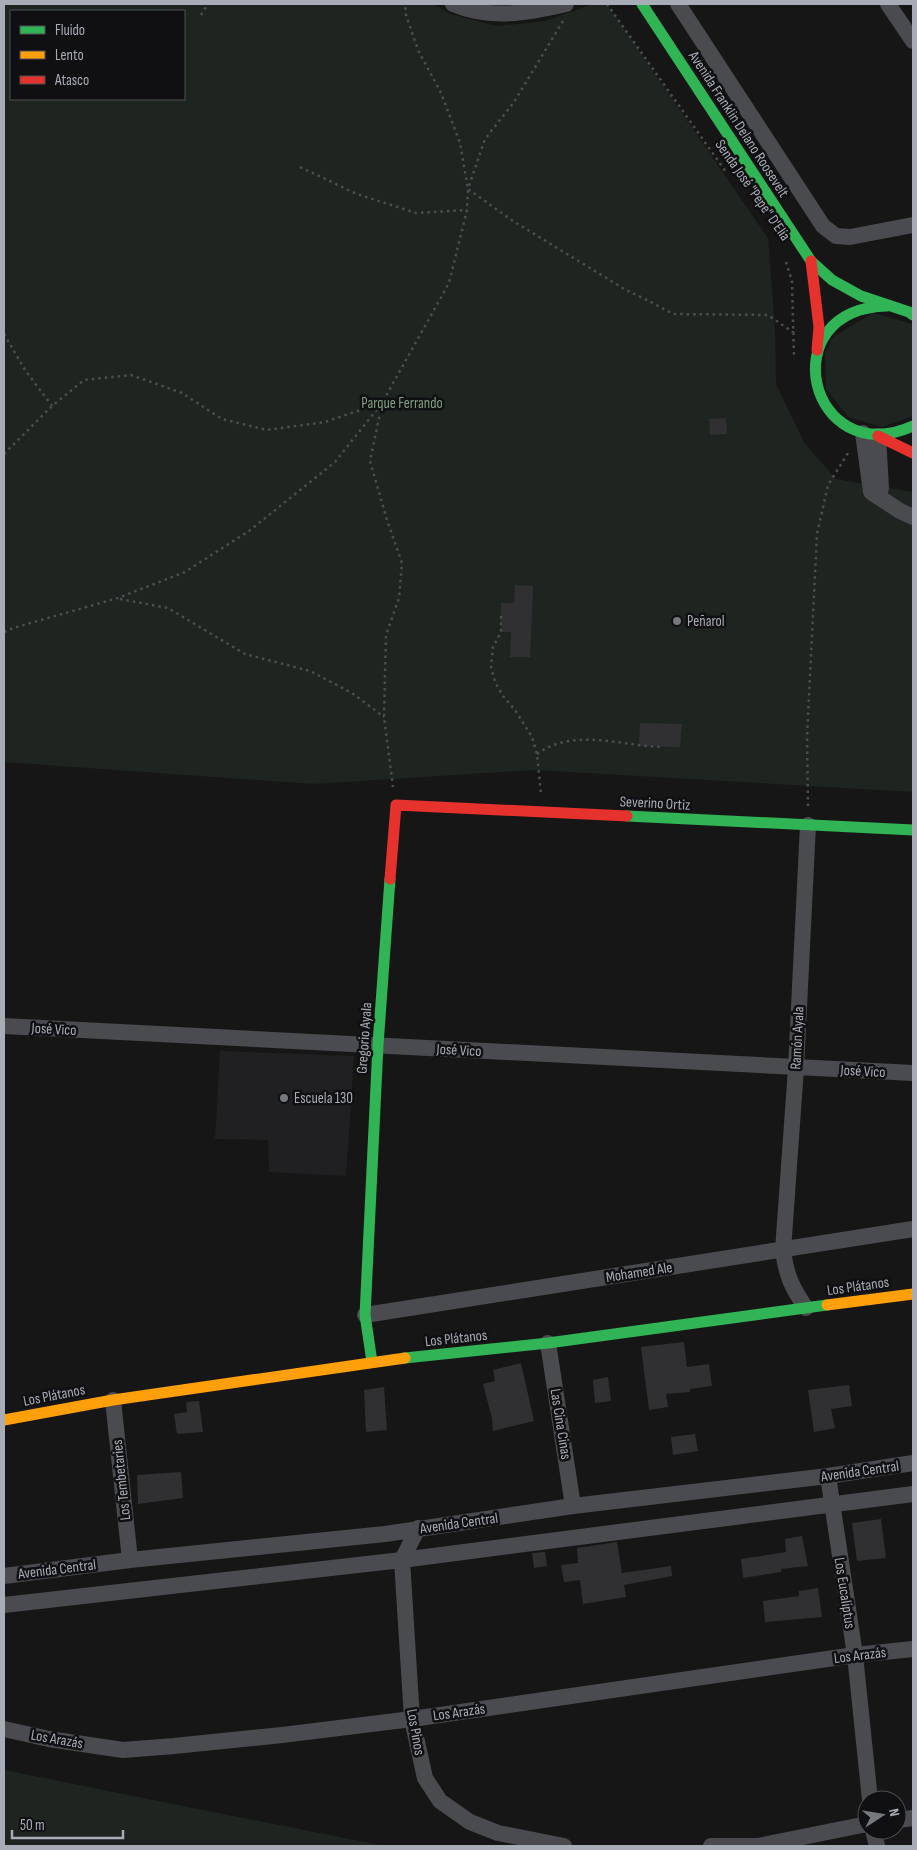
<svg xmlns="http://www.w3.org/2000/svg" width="917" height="1850" font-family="'Sofia Sans Condensed',sans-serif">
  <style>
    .built { fill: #202022 }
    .green { fill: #1e241f; fill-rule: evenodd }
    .building { fill: #303032 }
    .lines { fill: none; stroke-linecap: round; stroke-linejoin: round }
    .path { stroke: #4c4d50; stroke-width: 2.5; stroke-dasharray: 2.5 4; stroke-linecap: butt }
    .street { stroke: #4a4b4f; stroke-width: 16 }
    .fast { stroke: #30b455; stroke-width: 11 }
    .slow { stroke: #ff9f0a; stroke-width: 11 }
    .jam { stroke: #e5322d; stroke-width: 11 }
    .poi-dot { fill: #75787e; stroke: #101012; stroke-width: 2 }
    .labels { text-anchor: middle; stroke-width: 5; stroke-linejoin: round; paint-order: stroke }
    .street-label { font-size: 15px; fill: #a8acb6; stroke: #101012 }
    .park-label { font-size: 15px; fill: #80a082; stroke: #101012 }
    .poi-label { font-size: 15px; fill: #a8acb6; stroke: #101012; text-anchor: start }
  </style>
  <rect width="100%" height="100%" fill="#161616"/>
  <!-- built -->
  <path class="built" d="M220 1051 354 1056 346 1176 269 1172 268 1140 215 1139Z"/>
  <!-- green -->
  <path class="green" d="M4 4H433L450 14 497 26 546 21 592 4H607L768 238 775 327 776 384 805 444 836 479 913 492V792L534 770 314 784 4 762ZM11 11H184V99H11Z
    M873 313 913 324V416L882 427 848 417 826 389 825 353 833 337Z
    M4 1770 384 1846H4Z"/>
  <!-- building -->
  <path class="building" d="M726 418 727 434 710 435 709 419Z
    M515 585 533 586 530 657H510L511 632H501V603H514Z
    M640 723 682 724 680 747 639 746Z
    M684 1342 687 1367 709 1364 712 1386 690 1389V1392L666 1394 668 1407 649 1410 641 1347Z
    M521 1363 534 1421 493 1431 492 1418 483 1384 495 1381 493 1370Z
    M608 1377 611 1401 595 1403 593 1380Z
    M849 1385 852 1406 831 1409 835 1428 814 1432 808 1390Z
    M384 1387 387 1430 366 1432 364 1390Z
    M199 1401 203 1432 177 1434 174 1414 187 1412 186 1402Z
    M695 1434 698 1451 673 1455 671 1437Z
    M181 1472 183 1498 138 1504 137 1475Z
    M881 1519 886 1558 857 1561 852 1523Z
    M802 1536 808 1566 781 1569V1572L743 1578 741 1559 786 1552 785 1539Z
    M617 1542 622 1573 671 1566 672 1576 624 1585 626 1597 583 1604 580 1580 564 1582 561 1565 578 1563 577 1548Z
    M545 1552 547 1566 534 1568 532 1553Z
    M818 1588 822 1617 765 1622 763 1601 799 1596V1591Z"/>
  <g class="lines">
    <!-- path -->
    <path class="path" d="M607 4 726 172
      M201 15 208 4
      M563 21 514 102 485 139 468 189 513 221 626 290 649 301 673 314 768 315 794 333
      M300 167 357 194 416 213 467 210
      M786 262 792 281 794 358
      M4 334 25 370 52 406
      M382 404 370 461 387 520 402 563 399 598 386 635 384 717 393 787
      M4 454 52 406 84 380 131 375 182 393 222 419 267 430 325 422 381 403
      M120 599 168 608 245 654 310 671 352 693 384 717
      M501 616V632L493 647 491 666 495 682 503 696 515 710 532 737 537 754 541 794
      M4 632 13 628 118 598 185 572 249 531 335 462 382 403 449 283 467 210 468 189 460 143 441 93 418 50 405 12 406 4
      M537 754C573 728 618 745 660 747
      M808 806 807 737 817 534 828 485 850 450"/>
    <!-- street -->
    <path class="street" d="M453 4C490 20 528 13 566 4
      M678 4 823 226 836 236 850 237 913 225
      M888 4 913 41
      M863 433 871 492 900 511 913 517
      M878 497 881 488 878 436
      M4 1026 913 1073
      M806 1308C792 1288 786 1275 783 1250L796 1068 808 825
      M365 1315 913 1229
      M548 1343 573 1506
      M113 1400 130 1560
      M828 1476 855 1655 870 1800
      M418 1528 402 1560 412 1719 425 1778 440 1801 470 1822 498 1833 564 1846
      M4 1576 130 1560 385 1534 573 1506 828 1476 913 1463
      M4 1605 402 1560 913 1494
      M4 1729 49 1739 123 1750 174 1746 282 1735 412 1719 855 1655 913 1649
      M897 1820 913 1818
      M873 1830 877 1846
      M711 1846H759
      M758 1846 867 1824"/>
    <!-- fast -->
    <path class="fast" d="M642 4 811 261 832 280 861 296 909 312 913 315
      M887 306C770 309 809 472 913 426
      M627 816 913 830
      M405 1358 548 1343 827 1305
      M372 1362 365 1315 378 1045 390 879"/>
    <!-- slow -->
    <path class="slow" d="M827 1305 913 1294
      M4 1420 113 1400 405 1358"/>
    <!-- jam -->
    <path class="jam" d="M811 261 819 327 817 350
      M878 436 913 453
      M390 879 396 805 627 816"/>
  </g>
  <!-- markers -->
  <g class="poi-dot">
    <circle cx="677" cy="621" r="5"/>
    <circle cx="284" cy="1098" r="5"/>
  </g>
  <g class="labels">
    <!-- street labels -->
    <g class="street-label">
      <text transform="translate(739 124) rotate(57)" y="5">Avenida Franklin Delano Roosevelt</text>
      <text transform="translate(753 190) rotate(55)" y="5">Senda José "Pepe" D'Elía</text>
      <text transform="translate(655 803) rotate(3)" y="5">Severino Ortiz</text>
      <text transform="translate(54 1029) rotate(3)" y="5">José Vico</text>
      <text transform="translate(364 1038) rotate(-86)" y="5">Gregorio Ayala</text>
      <text transform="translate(797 1038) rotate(-87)" y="5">Ramón Ayala</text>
      <text transform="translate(459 1050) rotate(3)" y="5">José Vico</text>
      <text transform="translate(863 1071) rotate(3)" y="5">José Vico</text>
      <text transform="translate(639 1272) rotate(-9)" y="5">Mohamed Ale</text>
      <text transform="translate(858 1286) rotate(-8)" y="5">Los Plátanos</text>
      <text transform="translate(456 1338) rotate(-6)" y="5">Los Plátanos</text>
      <text transform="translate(54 1395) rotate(-11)" y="5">Los Plátanos</text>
      <text transform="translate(561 1424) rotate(81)" y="5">Las Cina Cinas</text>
      <text transform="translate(860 1471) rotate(-8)" y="5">Avenida Central</text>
      <text transform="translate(121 1480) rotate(-96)" y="5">Los Tembetaries</text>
      <text transform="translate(459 1523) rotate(-8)" y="5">Avenida Central</text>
      <text transform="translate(57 1569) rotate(-7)" y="5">Avenida Central</text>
      <text transform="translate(845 1593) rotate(81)" y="5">Los Eucaliptus</text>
      <text transform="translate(860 1655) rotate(-7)" y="5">Los Arazás</text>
      <text transform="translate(459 1712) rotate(-8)" y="5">Los Arazás</text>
      <text transform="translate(416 1732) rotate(80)" y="5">Los Pinos</text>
      <text transform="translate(57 1739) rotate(10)" y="5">Los Arazás</text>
    </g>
    <!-- park labels -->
    <g class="park-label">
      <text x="402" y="408">Parque Ferrando</text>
    </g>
    <!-- poi labels -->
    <g class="poi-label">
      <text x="687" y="626">Peñarol</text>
      <text x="294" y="1103">Escuela 130</text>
    </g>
  </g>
  <!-- border -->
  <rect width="917" height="1850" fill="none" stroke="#a8acb6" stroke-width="10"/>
  <!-- legend -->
  <rect x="10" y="10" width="175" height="90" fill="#101012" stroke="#4d4e54"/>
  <rect x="20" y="26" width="25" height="8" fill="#30b455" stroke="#4d4e54"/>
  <text x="55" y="35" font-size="15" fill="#a8acb6">Fluido</text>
  <rect x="20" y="51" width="25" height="8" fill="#ff9f0a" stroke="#4d4e54"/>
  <text x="55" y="60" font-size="15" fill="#a8acb6">Lento</text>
  <rect x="20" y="76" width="25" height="8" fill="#e5322d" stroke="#4d4e54"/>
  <text x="55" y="85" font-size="15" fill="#a8acb6">Atasco</text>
  <!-- north arrow -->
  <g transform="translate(882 1815) rotate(78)"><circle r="24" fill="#101012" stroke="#4d4e54"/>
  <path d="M0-4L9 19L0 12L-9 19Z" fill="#75787e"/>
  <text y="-8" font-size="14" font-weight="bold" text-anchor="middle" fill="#a8acb6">N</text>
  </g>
  <!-- scale -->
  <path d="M12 1830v8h111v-8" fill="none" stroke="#a8acb6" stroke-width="2.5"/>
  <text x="20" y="1830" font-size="15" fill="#a8acb6" stroke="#101012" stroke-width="4" paint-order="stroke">50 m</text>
</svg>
